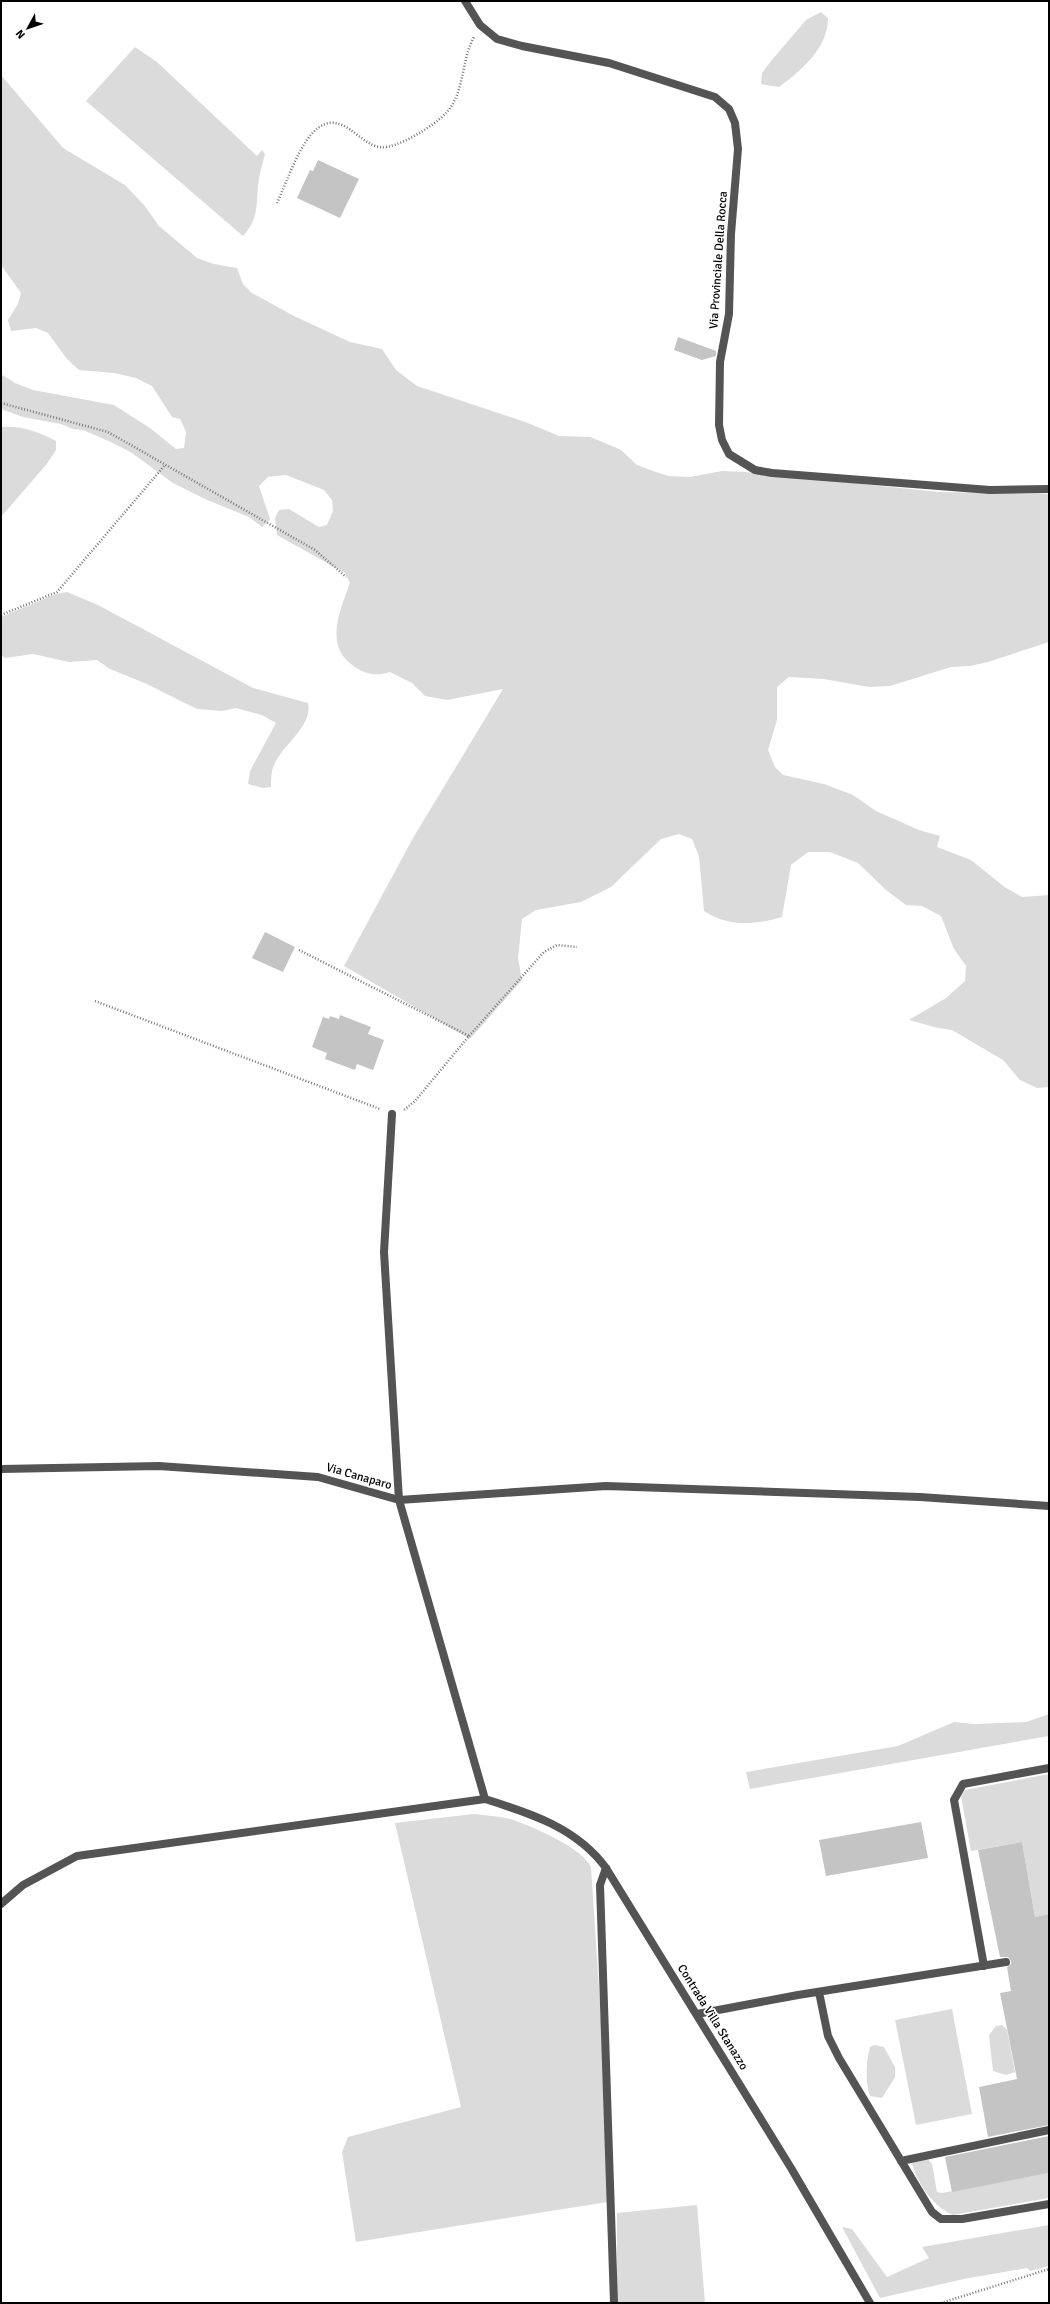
<svg xmlns="http://www.w3.org/2000/svg" width="1050" height="2304" font-family="Signika,sans-serif">
  <style>
    .green { fill: #dbdbdb }
    .building { fill: #c4c4c4 }
    .lines { fill: none; stroke-linecap: round; stroke-linejoin: round }
    .path { stroke: #767676; stroke-width: 2.5; stroke-dasharray: 1 2; stroke-linecap: butt }
    .lane { stroke: #545454; stroke-width: 8 }
    .street { stroke: #545454; stroke-width: 8 }
    .labels { text-anchor: middle; stroke-width: 3.5; stroke-linejoin: round; paint-order: stroke }
    .street-label { font-size: 12px; fill: #000; stroke: #fff }
  </style>
  <rect width="100%" height="100%" fill="#fff"/>
  <!-- green -->
  <path class="green" d="M821 12 828 18C828 48 802 70 779 87L761 84 762 73 771 61 806 20Z
    M135 47 157 62 257 156 262 150 265 154C263 162 260 171 259 179 255 202 261 216 243 236L86 101Z
    M1 75 63 148 125 185 144 205 159 226 197 258 214 264 237 268 243 284 252 293 294 316 350 342 382 349 396 370 417 386 528 423 559 436 590 437 605 443 621 450 637 465 656 472 669 476 690 477 722 471 745 472 939 492 1049 494V642L988 662 970 666 951 667 890 686 869 687 824 679 789 677 777 687V720L768 750 775 767 783 775 824 784 853 795 876 811 919 830 940 836 937 847 971 860 1006 888 1022 897 1049 895V1087L1037 1088 1020 1080 1003 1060 952 1030 938 1028 909 1020 946 998 965 981 966 966 954 949 941 916 922 906 906 905 886 890 858 863 830 852H808L791 865 782 917C755 925 728 927 704 911L699 856 692 839 679 834 661 839 611 887 581 902 536 910 522 919 518 958 522 980 470 1039 344 966 413 838 503 689 447 700 425 696 412 683 390 672C376 676 367 675 355 667 323 647 340 611 350 583L345 573 277 535 275 518 279 510 289 509 319 527 327 525 333 511 332 500 324 490 286 475 268 477 259 486 270 519 262 527 249 517 205 499 173 483 132 453 111 442 83 430 73 429 61 424 23 417 1 409V374L15 383 33 390 114 405 150 428 176 449 184 448 186 432 180 419 172 417 152 386 136 378 114 373 79 370 67 359 48 333 36 328 11 331 8 320 18 304 21 293 1 265Z
    M1 427C20 425 40 432 56 441V450L46 465 1 517Z
    M67 592 98 605 253 688 308 703C313 728 280 745 273 768 271 773 271 781 271 787L263 788 248 784 250 771 276 723 262 715 236 708 222 711 197 709 147 684 110 669 97 660 69 662 33 654 5 658 1 655V617L56 594Z
    M1049 1714V1736L750 1789 746 1772 898 1746 954 1722 974 1724 1026 1722Z
    M1049 1774V1914L1035 1917 1022 1842 971 1851 961 1796 965 1790Z
    M474 1814C488 1816 506 1816 519 1822 538 1829 583 1849 591 1867L601 2019 608 2202 356 2242 342 2152 348 2137 461 2107 395 1823Z
    M952 2009 972 2114 916 2125 895 2020Z
    M1002 2025 1007 2030 1015 2072 1006 2075 993 2071 989 2035 996 2026Z
    M874 2045 884 2047 895 2067V2077L882 2098 870 2096C865 2081 866 2062 870 2047Z
    M928 2159 932 2164 937 2192 942 2193 1049 2173V2198L953 2215C934 2207 917 2184 912 2163L915 2160Z
    M697 2205 705 2303H617V2213Z
    M1049 2225V2266L1030 2271 1027 2268 964 2279 880 2298 842 2227 852 2229 887 2277 929 2258 922 2247Z"/>
  <!-- building -->
  <path class="building" d="M318 160 359 179 340 218 297 198 310 170 313 171Z
    M678 337 716 351V356L702 360 674 350Z
    M265 932 295 947 283 972 252 958Z
    M340 1015 371 1027 368 1034 384 1040 373 1070 357 1064 355 1070 325 1059 327 1053 312 1047 323 1017 329 1019 330 1016 339 1019Z
    M921 1822 928 1858 826 1876 819 1840Z
    M1022 1842 1035 1917 1049 1914V2125L988 2137 979 2087 1017 2079 1000 1993 1011 1991 1007 1967 1011 1964V1961L1008 1957H1000L978 1850Z
    M1049 2136V2173L952 2192 945 2157Z"/>
  <g class="lines">
    <!-- path -->
    <path class="path" d="M277 203C287 182 300 141 318 128 343 110 358 144 380 147 396 150 435 125 446 113 465 93 461 60 474 37
      M1 403 108 432 315 550 346 577
      M1 615 57 592 165 465
      M299 950 469 1036 415 1101 404 1110
      M95 1001 380 1109
      M469 1036 544 952 557 945 577 947
      M941 2303 1049 2269"/>
    <!-- lane -->
    <path class="lane" d="M392 1114 384 1252 399 1500
      M606 1868 600 1885 614 2303
      M984 1966 954 1800 963 1784 1049 1768
      M819 1992 828 2036 839 2058 932 2212 941 2219H962L1049 2204
      M697 2014 798 1995 1006 1962
      M901 2161 1049 2130"/>
    <!-- street -->
    <path class="street" d="M465 1 480 25 497 39 522 46 609 63 715 97 729 109 735 123 738 149 731 234 729 314 720 362 719 425 722 440 729 454 755 470 772 473 990 490 1049 489
      M1 1469 159 1466 318 1477 399 1500 485 1799
      M399 1500 606 1486 920 1497 1049 1506
      M1 1904 23 1885 77 1856 485 1799C530 1813 577 1828 606 1868L791 2168 870 2303"/>
  </g>
  <g class="labels">
    <!-- street labels -->
    <g class="street-label">
      <text transform="translate(718 260) rotate(-86)" y="4">Via Provinciale Della Rocca</text>
      <text transform="translate(359 1476) rotate(16)" y="4">Via Canaparo</text>
      <text transform="translate(713 2017) rotate(58)" y="4">Contrada Villa Stanazzo</text>
    </g>
  </g>
  <!-- border -->
  <rect width="1050" height="2304" fill="none" stroke="#000000" stroke-width="4"/>
  <!-- north arrow -->
  <g transform="translate(28 28) rotate(230)" stroke="#ffffff" stroke-width="3" paint-order="stroke">
  <path d="M0-3L7 15L0 10L-7 15Z" fill="#000000"/>
  <text y="-6" font-size="11" font-weight="bold" text-anchor="middle" fill="#000000">N</text>
  </g>
</svg>
